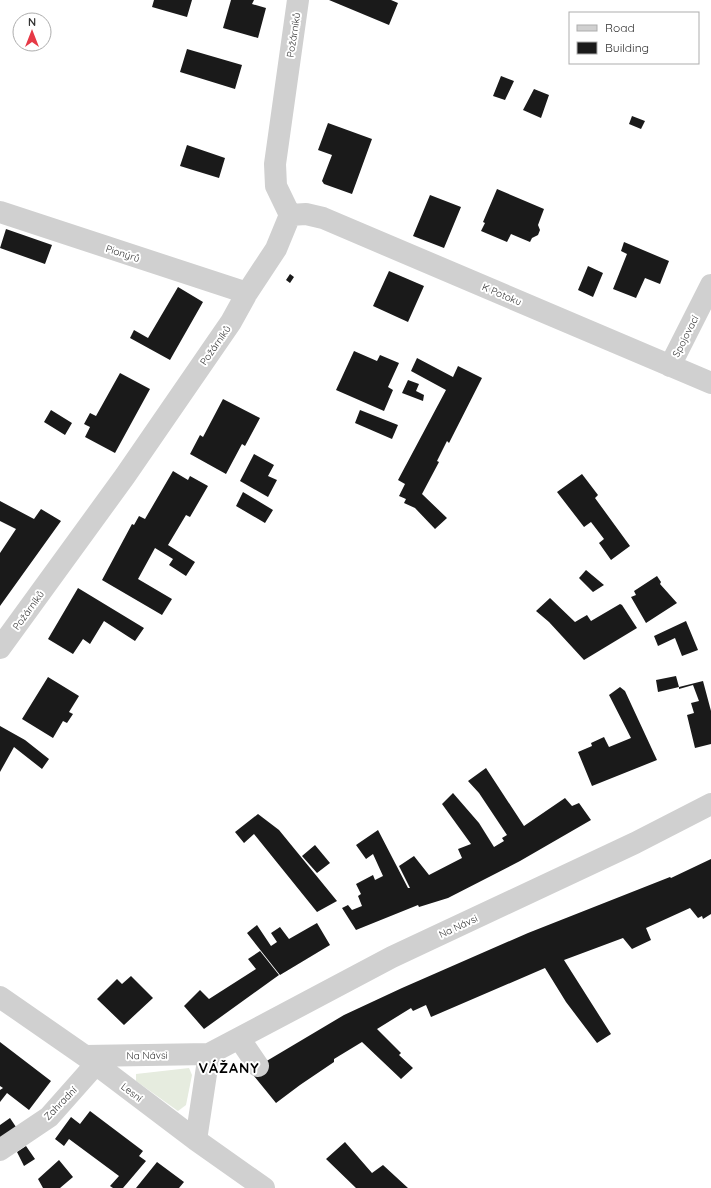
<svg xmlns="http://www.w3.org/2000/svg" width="711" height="1188" font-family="Quicksand,sans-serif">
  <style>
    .green { fill: #e6ecdf }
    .building { fill: #1a1a1a }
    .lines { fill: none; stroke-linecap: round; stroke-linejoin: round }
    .minor { stroke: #d0d0d0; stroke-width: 22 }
    .labels { text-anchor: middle; stroke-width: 4; stroke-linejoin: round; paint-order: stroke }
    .street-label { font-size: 10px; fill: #333; stroke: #fff }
    .district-label { font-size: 14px; font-weight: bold; letter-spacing: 1px; fill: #000; stroke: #fff }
  </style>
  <rect width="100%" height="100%" fill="#fff"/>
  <!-- green -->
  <path class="green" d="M189 1068 192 1075 186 1105 178 1111 136 1081V1074Z"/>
  <!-- building -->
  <path class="building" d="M154 0H192L187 17 152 7Z
    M231 0H254L252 4 266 8 258 38 223 28Z
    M329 0H391L398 3 389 25Z
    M187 49 242 65 235 89 180 72Z
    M501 76 514 81 505 100 493 96Z
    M534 89 549 95 541 118 523 110Z
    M632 116 645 121 641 129 629 124Z
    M328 123 372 139 352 194 324 184 322 181 332 155 318 150Z
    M187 145 225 158 219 178 180 166Z
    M497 189 544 209 538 225 540 230 538 235 532 238 530 242 511 234 507 242 481 231 485 223 483 222Z
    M430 195 461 207 444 248 413 236Z
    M6 229 52 245 45 264 0 248Z
    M624 242 669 261 660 284 645 278 636 298 613 289 627 254 621 251Z
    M588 266 603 273 593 297 578 290Z
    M389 271 424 286 408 322 373 306Z
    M290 274 294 277 290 283 286 280Z
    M178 287 203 302 170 360 130 338 134 330 148 338Z
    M354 351 377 361 380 355 399 363 388 387 393 390 384 411 336 390Z
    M417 358 453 377 458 366 482 378 449 443 447 441 437 461 439 462 422 494 447 518 435 529 415 508 404 503 406 499 399 496 405 484 398 480 446 390 411 371Z
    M120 373 150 389 115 453 85 437 90 427 84 424 90 413 96 416Z
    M408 380 419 384 416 391 424 395 423 401 402 393Z
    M223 399 260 418 245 446 242 444 226 474 190 454 200 435 203 437Z
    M51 410 72 423 65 435 44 422Z
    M360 410 398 425 392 439 355 423Z
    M254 454 274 465 268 476 277 480 268 497 240 481Z
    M173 471 188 480 190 476 208 486 190 517 186 515 168 545 195 562 186 576 169 565 173 559 155 548 138 579 172 599 162 615 102 580 132 524 134 525 139 516 145 519Z
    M582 474 598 495 595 498 630 546 611 560 599 543 604 539 591 522 584 527 557 492Z
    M243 492 273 510 265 523 236 506Z
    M0 501 34 519 41 509 61 521 0 606V553L16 529 0 521Z
    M586 570 604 585 593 592 579 578Z
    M657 576 661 582 660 584 677 603 646 623 631 597 636 595 634 591Z
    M78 588 144 628 135 641 104 621 90 644 83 639 73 654 48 639Z
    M550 598 575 622 587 615 591 621 620 604 622 605 637 628 584 660 549 622 536 611Z
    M686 621 698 650 682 656 675 638 658 646 654 636Z
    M676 676 679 687 658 692 656 680Z
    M48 677 79 696 69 712 73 714 67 723 63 721 53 738 22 719Z
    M703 681 711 711V744L695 748 687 715 694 713 691 703 699 701 693 685 679 689V687Z
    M620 687 625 691 657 760 592 786 578 752 592 746 591 743 604 737 609 747 631 738 609 695Z
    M0 726 25 740 49 759 42 769 14 747 0 772Z
    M486 768 524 826 565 798 572 806 579 803 591 820 520 861 448 898 419 907 418 905 356 930 342 908 348 905 352 910 362 906 358 896 361 894 356 884 373 875 375 880 383 876 373 854 366 859 356 845 378 830 408 888H410L399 866 414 856 429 875 462 858 458 849 471 844 442 804 453 793 479 823 494 847 504 841 502 838 507 835 479 793 468 781Z
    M258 814 279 830 337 901 317 912 254 834 244 843 235 832Z
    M315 845 330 863 317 873 302 856Z
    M711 859V914L703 919 702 916 698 918 690 908 646 928 651 940 632 949 623 938 564 960 611 1034 597 1043 566 1002 545 968 431 1017 426 1005 413 1011 411 1008 377 1029 401 1053 399 1055 413 1068 401 1079 362 1042 334 1059V1062L300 1085 276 1103 250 1071 344 1015 402 988 528 933 670 877 671 878Z
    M317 923 330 945 280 975 247 933 257 925 271 946 277 942 271 933 280 927 289 939Z
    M260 951 279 975 204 1029 184 1006 200 990 209 999 256 969 248 959Z
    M131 976 153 998 124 1025 97 999 117 979 122 984Z
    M0 1042 51 1081 29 1110 7 1093 0 1102V1090L3 1088 0 1086Z
    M90 1111 143 1151 139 1156 146 1161 123 1188H113L110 1186 119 1176 69 1139 64 1146 55 1139 71 1117 80 1124Z
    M10 1118 18 1130 0 1142V1125Z
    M345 1142 372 1173 383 1165 408 1188H356L326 1159Z
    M26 1146 35 1159 24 1166 17 1152Z
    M59 1160 73 1177 60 1188H43L38 1179Z
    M157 1162 184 1182 179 1188H136Z"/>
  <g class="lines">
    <!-- minor -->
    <path class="minor" d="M0 212 247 293
      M290 215 306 214 323 218 711 383
      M670 366 711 285
      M0 648 125 476 231 322 247 293 276 249 290 215 276 186 275 164 298 0
      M0 997 85 1056 196 1140 264 1188
      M239 1038 258 1066
      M85 1056 209 1054 392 957 635 843 711 804
      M196 1140 209 1054
      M0 1150 49 1117 96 1064"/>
  </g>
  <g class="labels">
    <!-- street labels -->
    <g class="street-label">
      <text transform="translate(293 35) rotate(-81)" y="4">Požárníků</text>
      <text transform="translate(123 253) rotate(18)" y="4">Pionýrů</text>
      <text transform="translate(502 294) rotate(23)" y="4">K Potoku</text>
      <text transform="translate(685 336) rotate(-63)" y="4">Spojovací</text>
      <text transform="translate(215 345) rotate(-55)" y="4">Požárníků</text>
      <text transform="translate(28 610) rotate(-54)" y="4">Požárníků</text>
      <text transform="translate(458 926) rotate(-25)" y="4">Na Návsi</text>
      <text transform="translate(147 1055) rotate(-1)" y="4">Na Návsi</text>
      <text transform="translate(132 1092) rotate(37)" y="4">Lesní</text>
      <text transform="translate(60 1103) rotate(-46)" y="4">Zahradní</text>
    </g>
    <!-- district labels -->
    <g class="district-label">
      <text x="229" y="1073">VÁŽANY</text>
    </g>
  </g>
  <!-- legend -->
  <rect x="569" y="12" width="130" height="52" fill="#ffffff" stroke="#adadad"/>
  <rect x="577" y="25" width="20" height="6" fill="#d0d0d0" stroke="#adadad"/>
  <text x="605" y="32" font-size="12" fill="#333333">Road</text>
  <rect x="577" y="42" width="20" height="12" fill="#1a1a1a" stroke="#adadad"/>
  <text x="605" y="52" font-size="12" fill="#333333">Building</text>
  <!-- north arrow -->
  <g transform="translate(32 32)"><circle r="19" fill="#ffffff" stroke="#adadad"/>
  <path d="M0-3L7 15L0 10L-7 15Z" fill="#e63946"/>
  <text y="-6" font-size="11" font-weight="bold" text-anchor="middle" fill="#333333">N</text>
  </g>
</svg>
